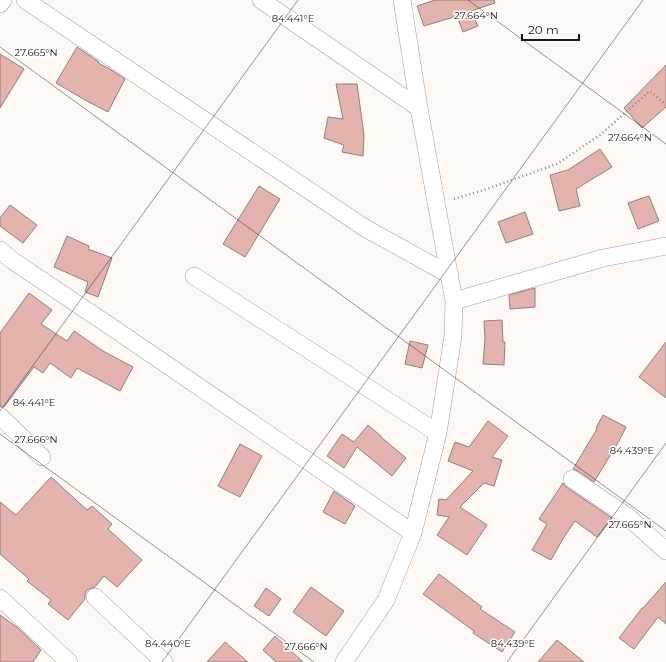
<svg xmlns="http://www.w3.org/2000/svg" width="666" height="662" font-family="Montserrat,sans-serif">
  <style>
    .building { fill: #e5b3ae; stroke: #898281 }
    .lines { fill: none; stroke-linecap: round; stroke-linejoin: round }
    .minor-casing { stroke: #a29c99; stroke-width: 18 }
    .path { stroke: #8b8784; stroke-width: 2.5; stroke-dasharray: 1 3; stroke-linecap: butt }
    .minor { stroke: #fff; stroke-width: 17 }
    .ticks { fill: none; stroke: #191716; stroke-width: 1; stroke-opacity: 0.45 }
    .ticks-label { font-size: 10px; text-anchor: middle; fill: #191716; stroke: #fff; stroke-width: 3; stroke-linejoin: round; paint-order: stroke }
  </style>
  <rect width="100%" height="100%" fill="#fef8f4"/>
  <!-- building -->
  <path class="building" d="M435 0H494L495 3 471 11 478 26 463 32 457 16 424 26 417 6Z
    M77 47 99 62 98 63 108 68 125 79 108 112 85 100 56 83Z
    M0 54 24 69 0 108Z
    M666 65V107L642 128 624 108Z
    M336 84H357L364 135 363 156 342 152 344 145 324 138 328 117 343 119Z
    M600 149 612 167 576 189 580 206 559 211 550 175 568 170Z
    M259 186 280 199 245 257 223 244Z
    M649 196 659 221 638 229 628 203Z
    M10 205 37 225 23 243 0 226V218Z
    M525 212 533 234 506 243 498 222Z
    M67 236 89 246 88 249 112 258 98 297 85 292 88 282 54 267Z
    M535 288V307L510 309 509 295Z
    M29 293 52 310 41 324 67 341 74 331 103 351 133 367 120 391 77 368 71 378 50 363 43 373 34 367 4 407 0 406V333Z
    M502 320 503 342H505L504 365 483 364 485 339 484 321Z
    M410 341 428 345 422 368 405 364Z
    M666 342V398L639 377Z
    M603 415 626 427 619 441 594 482 578 471 573 469 597 429 596 428Z
    M488 421 508 436 492 457 502 460 494 486 484 483 460 507 487 525 467 555 437 535 449 517 437 515 439 499 446 500 473 471 448 461 455 442 469 447Z
    M368 425 381 436V437L406 458 392 476 357 447 344 468 327 456 342 434 354 442Z
    M240 444 262 456 240 497 218 486Z
    M51 477 87 510 92 506 112 524 108 529 142 560 117 587 104 576 95 587 92 588 87 590 85 594V599L68 620 48 604 51 600 27 581 29 579 0 554V502L16 515Z
    M563 483 566 487 612 518 597 537 575 521 564 537 551 560 532 550 547 524 539 519Z
    M334 491 355 506 345 524 323 512Z
    M439 574 482 607 480 609 515 632 502 652 473 633 474 631 423 594Z
    M666 582V624L658 617 634 649 619 638 642 608H643Z
    M311 587 344 611 326 636 293 612Z
    M266 588 281 599 269 616 254 606Z
    M0 615 18 628 41 650 33 662H0Z
    M275 636 303 662H276L263 650Z
    M557 640 584 662H538Z
    M225 642 248 662H207Z"/>
  <g class="lines">
    <defs>
      <path id="minor" d="M25 0 365 228 450 275
        M261 0 419 108
        M0 4 3 0
        M0 250 13 261 113 328 413 533
        M194 276 438 433
        M454 301 603 258 666 246
        M0 416 42 457
        M572 479 627 516 666 551
        M95 597 164 662
        M0 598 69 662
        M344 662 386 600 413 533 438 433 453 336 454 301 419 108 402 0"/>
    </defs>
    <!-- minor casing -->
    <use href="#minor" class="minor-casing"/>
    <!-- path -->
    <path class="path" d="M454 199 487 189 557 164 600 135 650 91 666 105"/>
    <!-- minor -->
    <use href="#minor" class="minor"/>
  </g>
  <!-- ticks -->
  <path class="ticks" d="M468 0 666 144M0 47 666 531M0 411 298 0M0 434 314 662M162 662 643 0M507 662 666 443"/>
  <g class="ticks-label">
    <text x="476" y="19">27.664°N</text>
    <text x="293" y="22">84.441°E</text>
    <text x="36" y="56">27.665°N</text>
    <text x="630" y="141">27.664°N</text>
    <text x="34" y="406">84.441°E</text>
    <text x="36" y="443">27.666°N</text>
    <text x="632" y="454">84.439°E</text>
    <text x="630" y="528">27.665°N</text>
    <text x="168" y="647">84.440°E</text>
    <text x="513" y="647">84.439°E</text>
    <text x="306" y="650">27.666°N</text>
  </g>
  <!-- scale -->
  <path d="M522 34v6h57v-6" fill="none" stroke="#191716" stroke-width="2"/>
  <text x="528" y="34" font-size="12" fill="#191716" stroke="#ffffff" stroke-width="3" paint-order="stroke">20 m</text>
</svg>
